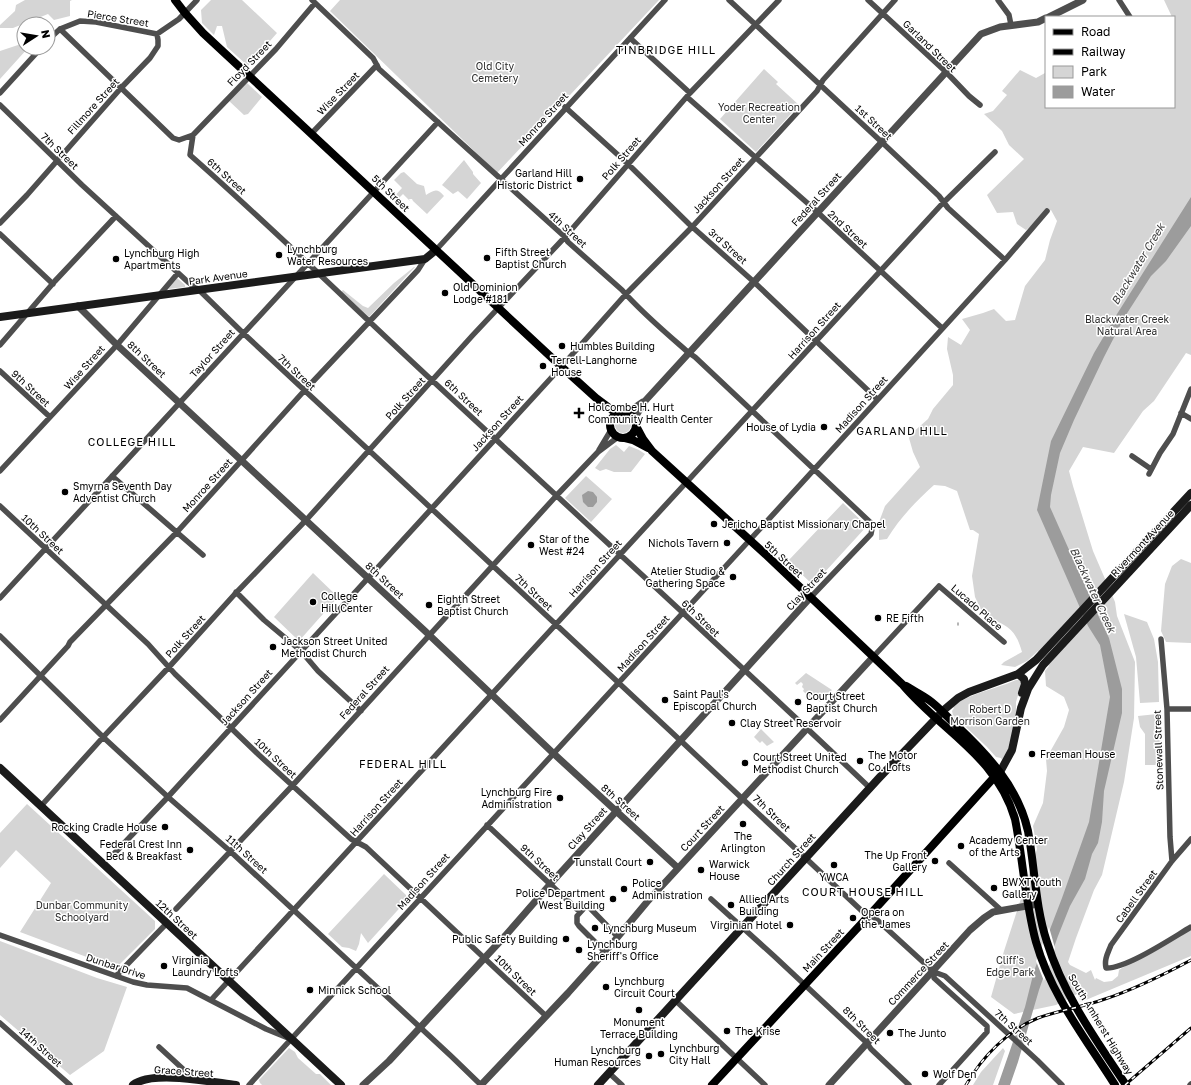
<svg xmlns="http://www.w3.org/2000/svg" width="1191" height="1085" font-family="'Golos Text',sans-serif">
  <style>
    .green { fill: #d5d5d5 }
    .water { fill: #9c9c9c }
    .pier { fill: #fff }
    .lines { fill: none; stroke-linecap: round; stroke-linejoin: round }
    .stream { stroke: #9c9c9c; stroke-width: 1.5 }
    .minor { stroke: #4e4e4e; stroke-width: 5.5 }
    .tertiary { stroke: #4e4e4e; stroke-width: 7 }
    .secondary { stroke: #1b1b1b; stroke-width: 8 }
    .primary { stroke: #000; stroke-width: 8 }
    .rail-casing { stroke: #000; stroke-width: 3 }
    .rail { stroke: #fff; stroke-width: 1.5; stroke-dasharray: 4.5; stroke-linecap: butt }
    .poi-dot { fill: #000; stroke: #fff; stroke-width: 1.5 }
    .labels { text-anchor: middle; stroke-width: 3; stroke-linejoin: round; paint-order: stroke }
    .street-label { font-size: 10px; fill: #000; stroke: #fff }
    .park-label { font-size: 10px; fill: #2c2c2c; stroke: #fff }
    .poi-label { font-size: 10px; fill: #000; stroke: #fff; text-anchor: start }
    .neighbourhood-label { font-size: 11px; letter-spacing: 1px; fill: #000; stroke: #fff }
    .water-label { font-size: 11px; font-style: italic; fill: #3d3d3d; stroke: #fff }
  </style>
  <rect width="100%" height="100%" fill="#fff"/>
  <!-- green -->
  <path class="green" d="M25 0H72L70 1V16L54 20 48 14 13 28H0V25L15 11 16 5Z
    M211 0H242L277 33 248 66 227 47 222 26H217L214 35 202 23 201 10Z
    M340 0H659L497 173 330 11Z
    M1164 0H1191V355L1186 353 1154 401 1143 411 1114 453 1083 447 1069 471 1073 486 1093 551 1115 602 1117 616 1135 662 1134 718 1124 782 1102 875 1094 890 1076 938 1068 962 1070 965 1086 973 1091 970 1095 980 1096 978 1104 982 1112 981 1118 976 1119 970 1122 968 1142 957 1191 928V956L1081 1002 1077 994 1056 1005 1014 1014 991 997 1004 951 1037 849 1033 826 1043 803 1047 771 1046 759 1064 727 1069 710 1064 697 1046 686 1045 671 1049 666 1038 651 1027 661 1015 667 1001 665 1004 662 1022 652C1015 627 1006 625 984 616L975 597 972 576 979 534 973 530H970L957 491 945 486 934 485C916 501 899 519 887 539L879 540V522L885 506 920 467 913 452 909 438 911 434 928 419 933 409 953 385V375L947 349 948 337 961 345 970 330 962 319 983 313 994 309 1006 321 1015 320 1025 286 1045 260 1050 240 1057 221 1051 210 1026 230 1017 224 1013 212 997 213 987 195 1024 159 1009 145 1002 131 984 114 993 111 1007 95 1002 91 1020 70 1036 78 1045 73 1046 67V107H1174V17H1172Z
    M24 43V48H28L0 79V51Z
    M764 69 778 82 776 84 799 105 756 152 720 119Z
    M247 83 262 97 248 114 244 115 228 100Z
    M464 160 473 172V174L481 183 467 199 458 191 453 194 442 185Z
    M404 172 417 184 424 186 426 195C433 191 437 187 444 196L427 214 413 201 412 199H409L410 201 403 194 395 202 392 199 402 188 394 180 401 173Z
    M414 267H415L369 317 341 292 343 290 363 306 368 308 394 283Z
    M177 278 185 285V287L168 289Z
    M615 425a8 8 0 1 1 16 0a8 8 0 1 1-16 0Z
    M616 445 624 452 629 446 639 450 645 454 631 472H614L606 469 600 471 595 468 610 449Z
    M586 476 612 499 591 522 565 498Z
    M843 503 867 526 813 585 788 561Z
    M1181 559 1191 563V643L1166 642 1161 631 1165 584 1172 566Z
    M313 573 338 597 299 641 274 617Z
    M1124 614 1147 622 1154 639 1158 662 1159 702 1140 703 1136 657Z
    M806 673 832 690 826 696 825 695 824 696 825 697 820 702 815 697 811 699 803 691 804 689 802 687 803 684 801 682 797 685 795 683Z
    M1016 680H1020L1022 682 1016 702V712L1010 746 1002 760 1001 758 996 757 987 747 953 715 952 711 954 708 952 706C974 692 993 690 1016 680Z
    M1157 714 1160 727 1161 765H1145V734L1140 727 1138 716Z
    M761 729 774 742 767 746 762 741 760 743 754 737Z
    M27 804 155 921V929L116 968 20 932 51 883 16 850 0 868V833Z
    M384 874 406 895V901L368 943 361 933 359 944 356 951 349 948 342 947 328 934Z
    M0 941 97 978 127 987 104 1051 70 1075 0 1015Z
    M289 1048 295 1052 298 1058 316 1074H320L331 1085H262L260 1083 259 1080Z
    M1003 1048 1005 1051 993 1085H973L981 1072Z"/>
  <!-- water -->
  <path class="water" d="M1191 197V226L1166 261 1151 276 1124 318 1104 357 1074 420 1060 453 1051 495 1050 507 1098 615 1109 638 1122 689V713L1104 791 1102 822 1098 843 1092 854 1085 879 1070 906 1058 936 1039 990 1018 1062 1010 1085H998L1025 1007 1034 971 1062 898 1089 822 1110 697 1100 645 1088 626 1037 510 1051 441 1094 353 1117 314Z
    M588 491 593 492 597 497V502L593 507H588L583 502 582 495Z"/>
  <!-- pier -->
  <path class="pier" d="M1049 927 1055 948 1044 981 1036 961Z"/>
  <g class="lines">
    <!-- stream -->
    <path class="stream" d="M958 625V623"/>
    <!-- minor -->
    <path class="minor" d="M312 0 373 58 379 69 565 237 568 242 622 290C642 313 666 333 689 353L695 357 871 523 872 529 871 534 810 598
      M729 0 887 147 939 196 948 208 1005 260
      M868 0 946 72 969 96 980 105
      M998 0 1009 15 1011 25
      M1119 0 1130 17
      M60 29 173 138 179 140 193 135 276 49 315 3
      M630 38 690 93
      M48 40 60 29 80 21 96 22 157 34 179 19 197 0
      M0 93 41 48
      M687 97 813 208 942 328
      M0 105 82 185 188 282 199 290 243 333 681 741 863 912 875 918 934 972 945 976 1037 1060 1062 1085
      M565 107 628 164 689 224 754 282 877 399
      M312 133 377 65
      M193 135 190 155C274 229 354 308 436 384 581 519 727 652 870 788
      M0 223 27 195 121 88 150 58 158 46V40L157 34
      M0 234 53 284
      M436 250 665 0
      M0 345 55 281 116 216
      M0 371 50 417
      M1181 413 1191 419
      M599 450 611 430
      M1132 456 1151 469
      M0 471 117 345 178 273
      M1149 474 1160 453 1173 434 1191 389
      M112 476 203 555
      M0 506 148 644 175 674 259 755 351 839 366 847 546 1016
      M236 592 264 620 301 651 318 671 361 711
      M0 598 438 122
      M0 636 103 737 168 797 231 852 451 1056 481 1085
      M1161 639 1167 709 1170 837 1172 861
      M873 657 939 586 1004 642
      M1167 709H1191
      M0 720 68 646 70 642 177 532 304 391 418 270 425 259
      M41 806 106 734 169 667 234 595 308 518 472 336 565 237 690 93 779 0
      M487 825 580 912
      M1191 839 1172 861 1111 945C1108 953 1104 959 1106 968 1126 969 1172 938 1191 927
      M111 857 166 799 562 366 626 294 692 227 817 91 823 80 895 0
      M949 863 1001 910
      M711 899 774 956 867 1043 871 1049 909 1085
      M176 909 293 785 557 495 598 452 618 437
      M0 935 133 982 147 985 187 988 266 1029 288 1038
      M605 952 579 926 577 923V916L587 905 618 937
      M934 972V978L987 1026V1032L939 1085
      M116 976 167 923
      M211 1000 941 205 995 152
      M676 1001 765 1085
      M0 1023 70 1085
      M159 1047 195 1080
      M609 1073 622 1085
      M249 1085 758 531 1005 260 1047 211
      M1190 1085 1191 1084"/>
    <!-- tertiary -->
    <path class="tertiary" d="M1049 17 1083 0
      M78 306 117 345 425 631 553 753 678 868
      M627 413 643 402
      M634 419 645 401 981 34 1000 27 1038 22 1046 18
      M363 1085 389 1061 505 936 553 881 810 598
      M481 1085 568 993 611 945 647 902 873 657
      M829 1085 970 930 984 918 993 912 1038 904"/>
    <!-- secondary -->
    <path class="secondary" d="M0 317 425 259 436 250
      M1018 674 1024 679 1025 684 1022 693
      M0 768 341 1085
      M1000 772 1012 750 1021 708 1028 689 1043 665 1191 505
      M133 1085C152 1070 211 1082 236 1085
      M598 1085 879 778 945 709 958 698 969 692 1018 674 1036 660 1191 493"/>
    <!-- primary -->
    <path class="primary" d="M175 0 185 13 203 33 565 370 596 398 616 413
      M610 425a13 13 0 1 1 26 0a13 13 0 1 1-26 0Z
      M636 426 643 439 652 451 764 553 902 684C941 731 996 755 1015 819 1023 859 1025 902 1036 942 1051 995 1086 1039 1115 1085
      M625 438 633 440 648 448
      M906 686C914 691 922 695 929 700 939 707 947 717 956 725 988 755 1018 787 1028 831 1035 868 1035 906 1047 942 1063 994 1096 1040 1126 1085
      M712 1085 875 909 998 773"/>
    <defs>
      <path id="rail" d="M966 1085C982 1057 1008 1030 1038 1018 1060 1010 1083 1007 1105 999 1135 989 1163 975 1191 960
        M1125 1085 1191 1028"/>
    </defs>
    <!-- rail casing -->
    <use href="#rail" class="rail-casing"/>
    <!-- rail -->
    <use href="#rail" class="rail"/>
  </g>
  <!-- markers -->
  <g class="poi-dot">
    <circle cx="580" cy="179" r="4"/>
    <circle cx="279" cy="255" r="4"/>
    <circle cx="487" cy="258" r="4"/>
    <circle cx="116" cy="259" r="4"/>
    <circle cx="445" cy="293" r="4"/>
    <circle cx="562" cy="346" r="4"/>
    <circle cx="543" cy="366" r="4"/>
    <path d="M577 407h4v4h4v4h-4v4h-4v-4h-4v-4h4z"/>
    <circle cx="824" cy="427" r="4"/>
    <circle cx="65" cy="492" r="4"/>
    <circle cx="714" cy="524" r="4"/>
    <circle cx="727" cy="543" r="4"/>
    <circle cx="531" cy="545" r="4"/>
    <circle cx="733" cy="577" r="4"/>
    <circle cx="313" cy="602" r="4"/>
    <circle cx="429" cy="605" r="4"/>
    <circle cx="878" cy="618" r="4"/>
    <circle cx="273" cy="647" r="4"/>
    <circle cx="665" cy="700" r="4"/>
    <circle cx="798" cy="702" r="4"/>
    <circle cx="732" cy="723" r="4"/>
    <circle cx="1032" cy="754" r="4"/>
    <circle cx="860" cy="761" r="4"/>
    <circle cx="745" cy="763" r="4"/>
    <circle cx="560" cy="798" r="4"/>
    <circle cx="743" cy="824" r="4"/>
    <circle cx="165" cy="827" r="4"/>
    <circle cx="961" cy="846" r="4"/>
    <circle cx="190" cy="850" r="4"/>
    <circle cx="935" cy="861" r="4"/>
    <circle cx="650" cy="862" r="4"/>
    <circle cx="834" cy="865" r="4"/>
    <circle cx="701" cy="870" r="4"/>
    <circle cx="994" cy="888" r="4"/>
    <circle cx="624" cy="889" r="4"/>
    <circle cx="613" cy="899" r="4"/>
    <circle cx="731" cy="905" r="4"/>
    <circle cx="853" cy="918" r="4"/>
    <circle cx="790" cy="925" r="4"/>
    <circle cx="595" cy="928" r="4"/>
    <circle cx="566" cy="939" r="4"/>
    <circle cx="579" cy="950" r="4"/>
    <circle cx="164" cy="966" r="4"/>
    <circle cx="606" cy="987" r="4"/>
    <circle cx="310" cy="990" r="4"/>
    <circle cx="639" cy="1010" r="4"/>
    <circle cx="727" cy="1031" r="4"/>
    <circle cx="890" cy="1033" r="4"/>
    <circle cx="661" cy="1054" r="4"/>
    <circle cx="649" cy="1056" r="4"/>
    <circle cx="925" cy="1074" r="4"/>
  </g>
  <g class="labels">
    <!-- street labels -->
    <g class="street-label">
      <text transform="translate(118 18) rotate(9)" y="4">Pierce Street</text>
      <text transform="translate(930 46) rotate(44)" y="4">Garland Street</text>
      <text transform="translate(249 63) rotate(-46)" y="4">Floyd Street</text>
      <text transform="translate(338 93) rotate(-46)" y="4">Wise Street</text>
      <text transform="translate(93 106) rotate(-48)" y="4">Fillmore Street</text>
      <text transform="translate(543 119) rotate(-48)" y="4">Monroe Street</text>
      <text transform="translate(874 122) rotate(43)" y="4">1st Street</text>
      <text transform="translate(60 151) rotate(44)" y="4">7th Street</text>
      <text transform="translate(621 158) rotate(-49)" y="4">Polk Street</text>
      <text transform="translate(227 176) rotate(42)" y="4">6th Street</text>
      <text transform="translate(718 185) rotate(-48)" y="4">Jackson Street</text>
      <text transform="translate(391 193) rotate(44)" y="4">5th Street</text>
      <text transform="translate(816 199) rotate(-48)" y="4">Federal Street</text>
      <text transform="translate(568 229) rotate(43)" y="4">4th Street</text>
      <text transform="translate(848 229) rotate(43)" y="4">2nd Street</text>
      <text transform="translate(728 246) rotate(42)" y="4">3rd Street</text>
      <text transform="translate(218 277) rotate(-8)" y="4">Park Avenue</text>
      <text transform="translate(814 330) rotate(-48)" y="4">Harrison Street</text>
      <text transform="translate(212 353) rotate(-48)" y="4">Taylor Street</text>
      <text transform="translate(147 359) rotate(43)" y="4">8th Street</text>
      <text transform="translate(84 367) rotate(-48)" y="4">Wise Street</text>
      <text transform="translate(297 372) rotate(43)" y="4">7th Street</text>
      <text transform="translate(31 388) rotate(43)" y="4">9th Street</text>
      <text transform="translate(464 397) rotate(43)" y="4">6th Street</text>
      <text transform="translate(405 398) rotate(-48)" y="4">Polk Street</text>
      <text transform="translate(861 404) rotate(-48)" y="4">Madison Street</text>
      <text transform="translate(497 423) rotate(-48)" y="4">Jackson Street</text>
      <text transform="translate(207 485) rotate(-48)" y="4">Monroe Street</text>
      <text transform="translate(43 534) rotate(43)" y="4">10th Street</text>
      <text transform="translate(1142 543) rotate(-47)" y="4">Rivermont Avenue</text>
      <text transform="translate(784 559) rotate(43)" y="4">5th Street</text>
      <text transform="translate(595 568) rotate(-48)" y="4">Harrison Street</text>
      <text transform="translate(385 580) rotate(43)" y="4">8th Street</text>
      <text transform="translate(806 589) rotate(-47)" y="4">Clay Street</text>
      <text transform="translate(534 592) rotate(43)" y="4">7th Street</text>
      <text transform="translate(977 607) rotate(41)" y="4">Lucado Place</text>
      <text transform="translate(701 618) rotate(44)" y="4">6th Street</text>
      <text transform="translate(185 636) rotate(-48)" y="4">Polk Street</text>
      <text transform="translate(643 643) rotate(-48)" y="4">Madison Street</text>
      <text transform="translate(364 692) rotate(-48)" y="4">Federal Street</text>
      <text transform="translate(246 697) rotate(-48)" y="4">Jackson Street</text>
      <text transform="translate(1158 750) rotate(-92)" y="4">Stonewall Street</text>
      <text transform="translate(276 758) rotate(43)" y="4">10th Street</text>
      <text transform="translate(621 802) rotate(42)" y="4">8th Street</text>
      <text transform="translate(376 807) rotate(-48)" y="4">Harrison Street</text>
      <text transform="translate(772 813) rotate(44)" y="4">7th Street</text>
      <text transform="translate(587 828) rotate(-48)" y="4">Clay Street</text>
      <text transform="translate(702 828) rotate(-47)" y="4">Court Street</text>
      <text transform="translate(247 854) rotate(42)" y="4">11th Street</text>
      <text transform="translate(791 859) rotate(-48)" y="4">Church Street</text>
      <text transform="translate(540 862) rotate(43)" y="4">9th Street</text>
      <text transform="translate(423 881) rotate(-48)" y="4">Madison Street</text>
      <text transform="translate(1136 896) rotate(-54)" y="4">Cabell Street</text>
      <text transform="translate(177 919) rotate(43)" y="4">12th Street</text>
      <text transform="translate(823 950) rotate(-47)" y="4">Main Street</text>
      <text transform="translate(116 966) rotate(18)" y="4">Dunbar Drive</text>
      <text transform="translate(918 973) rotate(-47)" y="4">Commerce Street</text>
      <text transform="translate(516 975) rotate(44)" y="4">10th Street</text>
      <text transform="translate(1101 1024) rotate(59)" y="4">South Amherst Highway</text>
      <text transform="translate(862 1025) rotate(45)" y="4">8th Street</text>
      <text transform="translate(1014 1027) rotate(42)" y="4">7th Street</text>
      <text transform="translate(41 1047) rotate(42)" y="4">14th Street</text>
      <text transform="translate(184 1071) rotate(4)" y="4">Grace Street</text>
    </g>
    <!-- park labels -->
    <g class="park-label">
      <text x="495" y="70">Old City<tspan x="495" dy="12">Cemetery</tspan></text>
      <text x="759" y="111">Yoder Recreation<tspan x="759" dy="12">Center</tspan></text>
      <text x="1127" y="323">Blackwater Creek<tspan x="1127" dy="12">Natural Area</tspan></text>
      <text x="990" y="713">Robert D<tspan x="990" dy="12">Morrison Garden</tspan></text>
      <text x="82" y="909">Dunbar Community<tspan x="82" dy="12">Schoolyard</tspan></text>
      <text x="1010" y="964">Cliff's<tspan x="1010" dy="12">Edge Park</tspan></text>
    </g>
    <!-- poi labels -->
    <g class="poi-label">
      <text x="572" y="177" text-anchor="end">Garland Hill<tspan x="572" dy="12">Historic District</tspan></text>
      <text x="287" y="253">Lynchburg<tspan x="287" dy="12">Water Resources</tspan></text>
      <text x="495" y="256">Fifth Street<tspan x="495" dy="12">Baptist Church</tspan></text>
      <text x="124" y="257">Lynchburg High<tspan x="124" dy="12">Apartments</tspan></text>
      <text x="453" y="291">Old Dominion<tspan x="453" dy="12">Lodge #181</tspan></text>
      <text x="570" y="350">Humbles Building</text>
      <text x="551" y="364">Terrell-Langhorne<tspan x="551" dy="12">House</tspan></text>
      <text x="588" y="411">Holcombe H. Hurt<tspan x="588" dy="12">Community Health Center</tspan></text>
      <text x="816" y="431" text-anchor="end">House of Lydia</text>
      <text x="73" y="490">Smyrna Seventh Day<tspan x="73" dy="12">Adventist Church</tspan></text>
      <text x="722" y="528">Jericho Baptist Missionary Chapel</text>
      <text x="539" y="543">Star of the<tspan x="539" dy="12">West #24</tspan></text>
      <text x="719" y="547" text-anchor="end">Nichols Tavern</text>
      <text x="725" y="575" text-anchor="end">Atelier Studio &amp;<tspan x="725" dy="12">Gathering Space</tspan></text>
      <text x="321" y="600">College<tspan x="321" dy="12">Hill Center</tspan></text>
      <text x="437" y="603">Eighth Street<tspan x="437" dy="12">Baptist Church</tspan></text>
      <text x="886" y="622">RE Fifth</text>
      <text x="281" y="645">Jackson Street United<tspan x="281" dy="12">Methodist Church</tspan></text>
      <text x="673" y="698">Saint Paul's<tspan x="673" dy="12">Episcopal Church</tspan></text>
      <text x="806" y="700">Court Street<tspan x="806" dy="12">Baptist Church</tspan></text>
      <text x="740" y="727">Clay Street Reservoir</text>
      <text x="1040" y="758">Freeman House</text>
      <text x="868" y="759">The Motor<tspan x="868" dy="12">Co. Lofts</tspan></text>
      <text x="753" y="761">Court Street United<tspan x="753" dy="12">Methodist Church</tspan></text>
      <text x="552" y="796" text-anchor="end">Lynchburg Fire<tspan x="552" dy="12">Administration</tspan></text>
      <text x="157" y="831" text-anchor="end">Rocking Cradle House</text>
      <text x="743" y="840" text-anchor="middle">The<tspan x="743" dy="12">Arlington</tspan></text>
      <text x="969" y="844">Academy Center<tspan x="969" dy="12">of the Arts</tspan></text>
      <text x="182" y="848" text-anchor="end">Federal Crest Inn<tspan x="182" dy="12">Bed &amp; Breakfast</tspan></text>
      <text x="927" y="859" text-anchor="end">The Up Front<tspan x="927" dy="12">Gallery</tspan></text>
      <text x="642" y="866" text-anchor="end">Tunstall Court</text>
      <text x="709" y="868">Warwick<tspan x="709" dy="12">House</tspan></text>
      <text x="834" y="881" text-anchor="middle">YWCA</text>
      <text x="1002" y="886">BWXT Youth<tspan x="1002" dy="12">Gallery</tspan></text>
      <text x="632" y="887">Police<tspan x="632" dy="12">Administration</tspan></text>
      <text x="605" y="897" text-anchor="end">Police Department<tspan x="605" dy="12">West Building</tspan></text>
      <text x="739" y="903">Allied Arts<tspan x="739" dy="12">Building</tspan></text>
      <text x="861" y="916">Opera on<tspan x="861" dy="12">the James</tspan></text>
      <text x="782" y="929" text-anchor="end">Virginian Hotel</text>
      <text x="603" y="932">Lynchburg Museum</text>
      <text x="558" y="943" text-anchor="end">Public Safety Building</text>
      <text x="587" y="948">Lynchburg<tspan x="587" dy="12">Sheriff's Office</tspan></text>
      <text x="172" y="964">Virginia<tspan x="172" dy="12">Laundry Lofts</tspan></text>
      <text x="614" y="985">Lynchburg<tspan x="614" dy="12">Circuit Court</tspan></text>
      <text x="318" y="994">Minnick School</text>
      <text x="639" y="1026" text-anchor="middle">Monument<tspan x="639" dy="12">Terrace Building</tspan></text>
      <text x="735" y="1035">The Krise</text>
      <text x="898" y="1037">The Junto</text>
      <text x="669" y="1052">Lynchburg<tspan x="669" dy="12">City Hall</tspan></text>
      <text x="641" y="1054" text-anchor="end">Lynchburg<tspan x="641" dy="12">Human Resources</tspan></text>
      <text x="933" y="1078">Wolf Den</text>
    </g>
    <!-- neighbourhood labels -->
    <g class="neighbourhood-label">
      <text x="666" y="54">TINBRIDGE HILL</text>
      <text x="902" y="435">GARLAND HILL</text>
      <text x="132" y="446">COLLEGE HILL</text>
      <text x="403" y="768">FEDERAL HILL</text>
      <text x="863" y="896">COURT HOUSE HILL</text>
    </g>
    <!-- water labels -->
    <g class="water-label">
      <text transform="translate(1138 264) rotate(-59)" y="4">Blackwater Creek</text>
      <text transform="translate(1093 590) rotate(65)" y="4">Blackwater Creek</text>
    </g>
  </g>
  <!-- legend -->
  <rect x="1045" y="16" width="130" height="92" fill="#ffffff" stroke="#999999"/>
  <rect x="1053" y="29" width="20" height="6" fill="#000000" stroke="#999999"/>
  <text x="1081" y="36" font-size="12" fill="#000000">Road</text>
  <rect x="1053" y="49" width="20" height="6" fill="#000000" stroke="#999999"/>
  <text x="1081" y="56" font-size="12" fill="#000000">Railway</text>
  <rect x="1053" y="66" width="20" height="12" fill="#d5d5d5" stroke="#999999"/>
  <text x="1081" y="76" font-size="12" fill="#000000">Park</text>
  <rect x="1053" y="86" width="20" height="12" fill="#9c9c9c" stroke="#999999"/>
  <text x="1081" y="96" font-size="12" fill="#000000">Water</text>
  <!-- north arrow -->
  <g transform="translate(36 36) rotate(78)"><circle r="19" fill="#ffffff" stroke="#999999"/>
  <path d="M0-3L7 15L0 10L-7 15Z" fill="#000000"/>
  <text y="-6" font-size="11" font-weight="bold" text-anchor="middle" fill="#000000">N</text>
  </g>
</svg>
